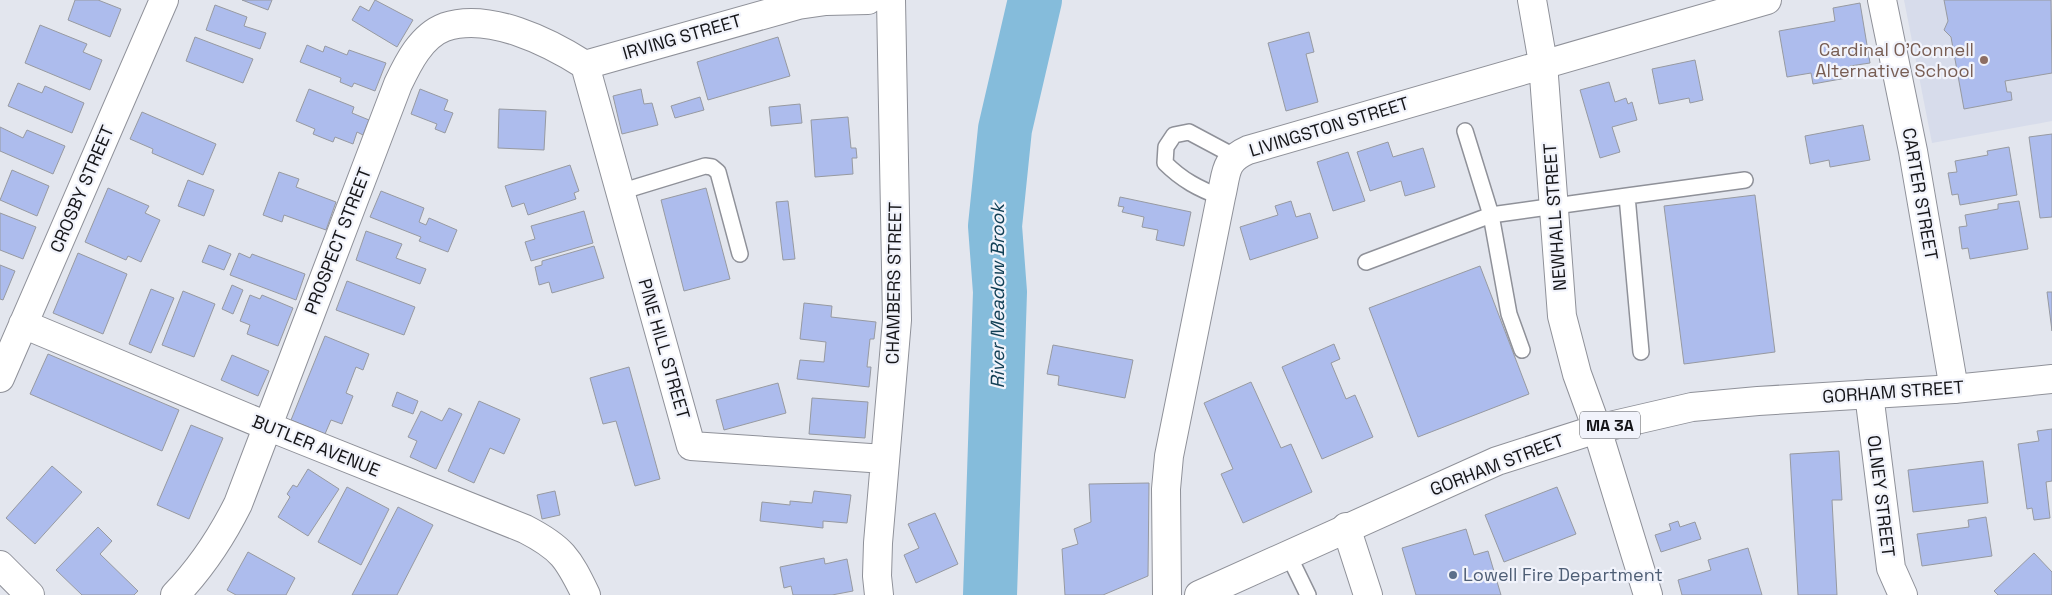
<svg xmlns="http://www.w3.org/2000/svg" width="2052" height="595" font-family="'Space Grotesk',sans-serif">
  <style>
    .built { fill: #d7dceb }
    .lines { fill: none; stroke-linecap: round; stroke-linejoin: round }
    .river { stroke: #85bcdb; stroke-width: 54 }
    .building { fill: #adbced; stroke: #979aa1 }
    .lane-casing { stroke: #8f9199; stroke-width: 18 }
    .street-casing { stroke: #8f9199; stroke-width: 30 }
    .secondary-casing { stroke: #8f9199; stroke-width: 30 }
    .primary-casing { stroke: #8f9199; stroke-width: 30 }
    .lane { stroke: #fff; stroke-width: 15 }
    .street { stroke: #fff; stroke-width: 28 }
    .secondary { stroke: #fff; stroke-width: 28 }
    .primary { stroke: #fff; stroke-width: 28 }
    .education-dot { fill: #8d6e63; stroke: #f1f3fb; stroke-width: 2 }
    .service-dot { fill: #5c6f8a; stroke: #f1f3fb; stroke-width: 2 }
    .labels { text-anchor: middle; stroke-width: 4.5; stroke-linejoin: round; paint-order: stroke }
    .shield { fill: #f1f3fb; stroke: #57585c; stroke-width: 1 }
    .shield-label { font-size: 16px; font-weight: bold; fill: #151518 }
    .street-label { font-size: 18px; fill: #151518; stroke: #f1f3fb }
    .education-label { font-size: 18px; fill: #785e54; stroke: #f1f3fb; text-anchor: end }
    .service-label { font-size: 18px; fill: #4e5e75; stroke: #f1f3fb; text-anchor: start }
    .water-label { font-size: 19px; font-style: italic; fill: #134056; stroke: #f1f3fb }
  </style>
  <rect width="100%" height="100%" fill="#e3e6ee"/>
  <!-- built -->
  <path class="built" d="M1904 0H2052V121L1932 143Z"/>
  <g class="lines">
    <!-- river -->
    <path class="river" d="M990 595 1000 292 995 226 1005 129 1035 0"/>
  </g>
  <!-- building -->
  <path class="building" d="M75 0H98L121 9 110 37 68 20Z
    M242 0H272L268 10Z
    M375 0 413 20 397 47 352 20 360 6 369 11Z
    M1944 0H2051L2052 73 2005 81 2007 92H2011L2012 100 1964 109 1951 37 1944 30 1948 21Z
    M1860 3 1870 63 1850 66 1852 77 1813 84 1811 73 1787 77 1779 31 1835 21 1833 8Z
    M215 5 247 17 244 26 266 33 260 49 206 30Z
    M40 25 87 44 83 52 102 60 90 90 25 63Z
    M1309 32 1314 52 1306 54 1318 102 1286 111 1268 43Z
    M195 37 253 59 243 83 186 61Z
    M778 37 790 76 708 100 697 62Z
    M307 45 323 52 325 46 347 55 349 50 386 63 375 91 354 83 352 87 340 82 341 78 300 62Z
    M1695 60 1703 100 1690 103 1689 98 1659 104 1652 69Z
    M1609 82 1615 102 1626 98 1628 104 1632 102 1637 120 1612 127 1620 152 1600 158 1580 90Z
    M18 83 42 93 45 86 84 103 72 133 8 106Z
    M309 89 354 107 352 113 369 120 363 135 357 132 353 144 335 137 333 142 313 134 315 129 296 121Z
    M420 89 448 100 444 110 453 113 445 133 435 129 437 124 411 114Z
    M641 89 644 104 652 103 658 125 622 134 613 96Z
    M700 97 704 110 675 118 671 106Z
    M800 104 802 123 771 126 769 107Z
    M499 109 546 111 544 150 498 148Z
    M142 112 216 144 203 175 152 153 153 149 130 139Z
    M848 117 851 148H856L857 158H852L853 174 815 177 811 120Z
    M1863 125 1870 160 1830 167 1829 160 1810 164 1805 136Z
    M0 127 23 138 27 130 65 146 53 174 0 151Z
    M2052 134V217L2040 218 2029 137Z
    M1388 142 1393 157 1423 148 1435 187 1405 196 1401 181 1370 191 1357 152Z
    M2009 147 2017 195 1960 205 1958 194 1952 195 1948 173 1957 172 1955 161 1988 155 1987 151Z
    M1348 152 1365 201 1333 211 1317 162Z
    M570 165 579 191 574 193 576 199 528 215 524 203 512 207 505 186Z
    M12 170 49 186 37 216 0 200Z
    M279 172 299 179 296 187 336 202 326 230 284 215 282 222 263 215Z
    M188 180 214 190 204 216 178 206Z
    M108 188 149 206 145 213 160 220 141 262 128 256 126 260 85 242Z
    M706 188 730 279 684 291 661 200Z
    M381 191 424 208 419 222 426 225 429 218 457 230 448 252 419 241 421 237 370 217Z
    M1755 195 1775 352 1684 364 1664 206Z
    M1120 197 1191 212 1184 246 1156 240 1158 230 1142 227 1144 217 1122 212 1124 207 1118 206Z
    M788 201 795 259 783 260 776 202Z
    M1291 201 1296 217 1310 213 1318 238 1250 260 1240 227 1278 215 1275 206Z
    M2019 201 2028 249 1970 259 1968 248 1962 249 1959 227 1967 226 1965 215 1998 209V204Z
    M584 211 593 243 531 261 525 242 535 239 531 226Z
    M0 213 36 227 23 259 0 250Z
    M366 231 402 244 396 258 426 269 420 284 356 260Z
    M209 245 231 254 224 270 202 262Z
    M594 246 604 278 552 293 549 282 539 285 535 267 542 265V261Z
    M78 253 127 274 103 334 53 313Z
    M239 253 250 258 252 254 305 274 296 300 230 275Z
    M0 265 15 271 3 300 0 299Z
    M1480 266 1529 394 1418 437 1369 308Z
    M347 281 415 307 404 335 336 310Z
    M232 285 243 290 233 314 222 309Z
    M151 289 174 298 151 353 129 344Z
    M183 291 215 304 194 357 162 345Z
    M2047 292H2052V331Z
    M250 295 260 299 262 295 293 308 278 346 247 334 250 325 240 321Z
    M804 303 832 306 831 317 876 322 874 339H870L867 367H871L869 387 797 379 800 360 824 362 826 342 800 339Z
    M325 336 369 354 363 370 356 367 346 393 353 396 342 424 331 420 325 434 291 420Z
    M1334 344 1340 359 1331 363 1346 399 1355 395 1373 437 1322 459 1282 367Z
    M1053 345 1133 360 1125 398 1058 385 1059 376 1047 374Z
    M48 354 179 410 162 451 30 394Z
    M232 355 269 371 258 396 221 380Z
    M629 367 660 479 635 486 616 421 603 424 590 378Z
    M1251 382 1281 448 1291 444 1312 492 1243 523 1221 474 1233 469 1204 403Z
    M778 383 786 413 724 430 716 400Z
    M397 392 418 401 413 414 392 406Z
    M812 398 868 402 865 438 809 434Z
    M479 401 520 419 504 454 490 448 474 483 448 471Z
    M449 408 462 414 436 469 410 457 417 441 408 437 421 411 442 421Z
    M191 425 223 438 189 519 157 505Z
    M2052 429V481L2046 482 2050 518 2034 520 2032 508 2027 509 2018 444 2039 441 2037 431Z
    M1839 451 1842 500H1832L1837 595H1798L1790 454Z
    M1983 461 1988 503 1913 512 1908 470Z
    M52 466 82 492 35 544 6 518Z
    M308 469 339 489 308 536 278 517 290 497 287 494 293 485 297 487Z
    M1149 483 1148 576 1103 595H1065L1062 549 1078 544 1074 529 1091 522 1089 484Z
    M347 487 389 509 361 565 318 542Z
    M1557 487 1576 534 1504 562 1485 515Z
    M555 491 560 515 542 519 537 495Z
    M814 491 851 495 847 523 823 521V528L760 521 762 502 790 505V501L812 503Z
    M398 507 433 525 397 595H352Z
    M935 513 958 564 916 583 904 555 919 548 908 524Z
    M1986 517 1992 556 1922 566 1917 534 1969 527 1968 520Z
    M1678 521 1680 527 1695 522 1701 539 1661 552 1655 535 1671 530 1669 524Z
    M98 527 112 541 100 554 138 591 134 595H82L56 570Z
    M1466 529 1474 555 1488 551 1501 595H1416L1402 548Z
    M1748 548 1762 595H1682L1678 580 1711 570 1708 560Z
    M248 552 295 578 286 595H236L227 590Z
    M2034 553 2052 572V595H1998L1994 591Z
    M824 558 825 564 847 559 853 591 832 595H793L791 586 784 588 780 567Z"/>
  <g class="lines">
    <defs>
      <path id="lane" d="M1465 131 1491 215 1509 314 1522 350
        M620 192 705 166 712 167 718 172 740 254
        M1627 196 1745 180
        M1221 197C1199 189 1182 180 1165 163L1166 147 1174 135 1189 132 1234 156
        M1366 262 1491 215 1627 196 1641 352
        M1288 554 1308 595"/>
      <path id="street" d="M1532 0 1543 63 1562 316 1577 374 1597 429 1648 595
        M1882 0 1913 151 1954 389
        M585 65 691 446 885 459
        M585 65 798 5 826 1 868 0
        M23 324 267 426 525 529C562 548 568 558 586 595
        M0 378 164 0
        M1869 394 1891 568 1903 595
        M1346 527 1368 595
        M175 595C202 567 221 538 238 504L398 84C408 63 421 36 445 27 489 12 549 42 585 65
        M879 595 877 576 878 543 897 320 891 0
        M1167 595 1166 489 1169 456 1221 197C1227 173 1223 161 1248 150L1767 0"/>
      <path id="secondary" d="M0 565 30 595"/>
      <path id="primary" d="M1199 595 1497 461 1597 429 1692 407 1758 401 1954 389 2052 379"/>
    </defs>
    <!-- lane casing -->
    <use href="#lane" class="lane-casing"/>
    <!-- street casing -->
    <use href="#street" class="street-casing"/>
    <!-- secondary casing -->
    <use href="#secondary" class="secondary-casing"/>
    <!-- primary casing -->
    <use href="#primary" class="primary-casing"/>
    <!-- lane -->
    <use href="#lane" class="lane"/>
    <!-- street -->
    <use href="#street" class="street"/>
    <!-- secondary -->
    <use href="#secondary" class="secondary"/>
    <!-- primary -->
    <use href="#primary" class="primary"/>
  </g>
  <!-- markers -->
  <circle class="education-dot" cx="1984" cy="60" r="5"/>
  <circle class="service-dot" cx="1453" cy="575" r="5"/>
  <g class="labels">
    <!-- shield labels -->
    <rect class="shield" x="1580" y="411.5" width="60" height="27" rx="4"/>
    <g class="shield-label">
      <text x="1610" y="431">MA 3A</text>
    </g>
    <!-- street labels -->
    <g class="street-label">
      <text transform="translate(682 37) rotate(-16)" y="6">IRVING STREET</text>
      <text transform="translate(1329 127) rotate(-17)" y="6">LIVINGSTON STREET</text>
      <text transform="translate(82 189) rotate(-67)" y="6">CROSBY STREET</text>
      <text transform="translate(1920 194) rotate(80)" y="6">CARTER STREET</text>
      <text transform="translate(1555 217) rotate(-94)" y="6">NEWHALL STREET</text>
      <text transform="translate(338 241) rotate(-69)" y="6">PROSPECT STREET</text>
      <text transform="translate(894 283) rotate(-89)" y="6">CHAMBERS STREET</text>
      <text transform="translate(664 349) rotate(74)" y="6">PINE HILL STREET</text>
      <text transform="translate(1893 392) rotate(-4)" y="6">GORHAM STREET</text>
      <text transform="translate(316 446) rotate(22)" y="6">BUTLER AVENUE</text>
      <text transform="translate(1497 465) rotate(-21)" y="6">GORHAM STREET</text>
      <text transform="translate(1881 496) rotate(83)" y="6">OLNEY STREET</text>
    </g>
    <!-- education labels -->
    <g class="education-label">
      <text x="1974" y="56">Cardinal O'Connell<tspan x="1974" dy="21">Alternative School</tspan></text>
    </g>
    <!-- service labels -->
    <g class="service-label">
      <text x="1463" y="581">Lowell Fire Department</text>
    </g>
    <!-- water labels -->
    <g class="water-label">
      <text transform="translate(997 296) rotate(-90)" y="7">River Meadow Brook</text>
    </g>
  </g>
</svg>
